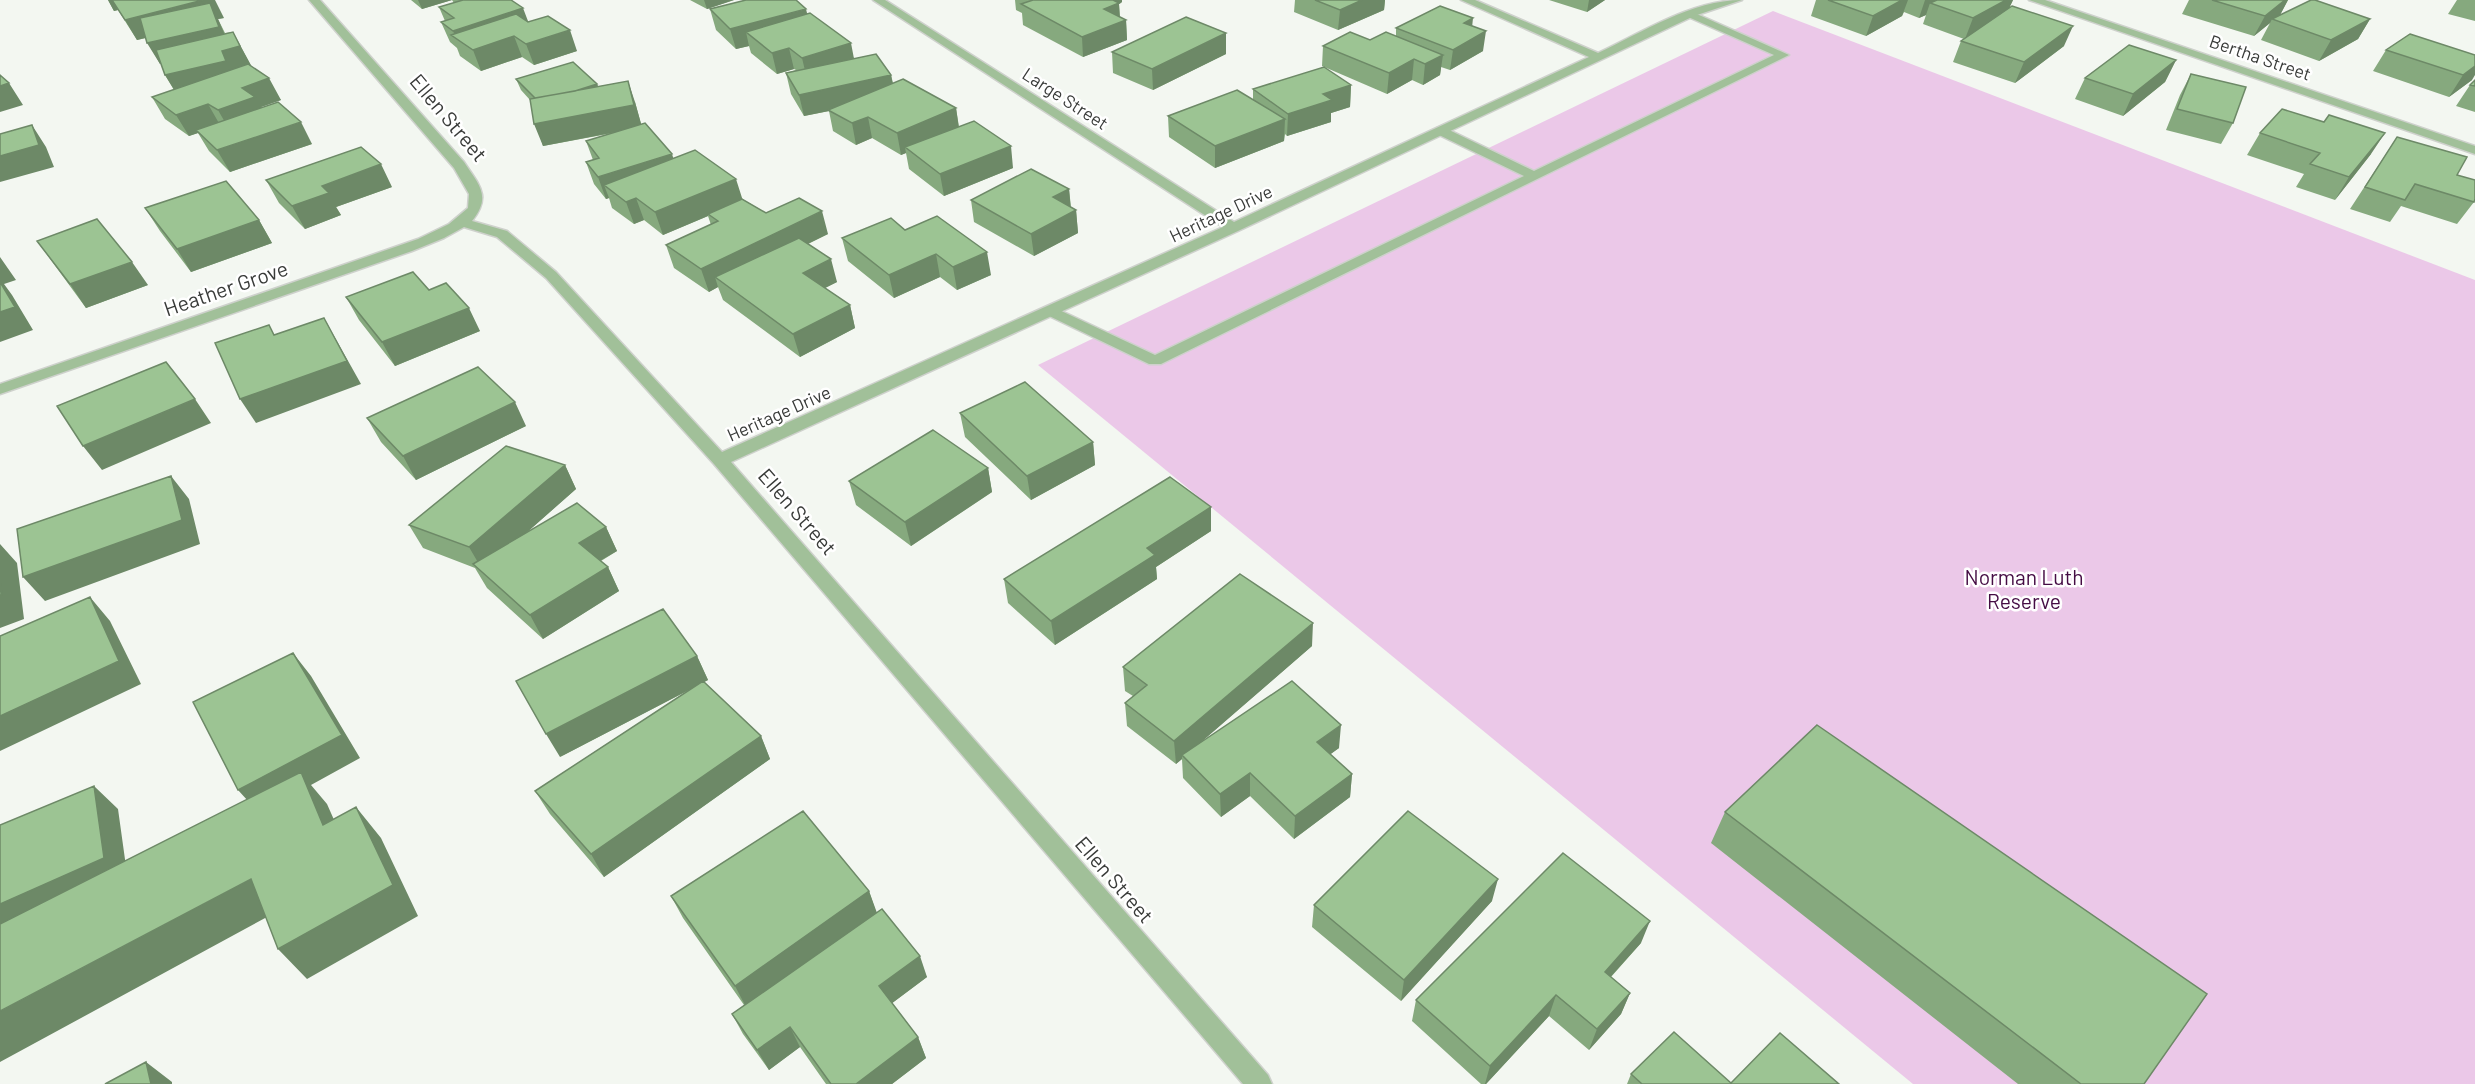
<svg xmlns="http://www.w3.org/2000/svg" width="2475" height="1084" font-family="Barlow,sans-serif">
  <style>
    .green { fill: #ebc8e8 }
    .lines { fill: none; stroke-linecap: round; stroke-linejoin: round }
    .lane-casing { stroke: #ced1cc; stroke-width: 3 }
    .street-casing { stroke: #ced1cc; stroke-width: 3 }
    .lane { fill: #a1c099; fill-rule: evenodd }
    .street { fill: #a1c099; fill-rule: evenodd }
    .wall { fill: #86a97e }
    .shaded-wall { fill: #6d8967 }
    .building { fill: #9cc493; stroke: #6d8967; stroke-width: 1.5 }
    .labels { text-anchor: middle; stroke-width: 5; stroke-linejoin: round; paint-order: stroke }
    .far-street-label { font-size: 18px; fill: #393b39; stroke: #fff }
    .street-label { font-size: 21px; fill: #393b39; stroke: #fff }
    .park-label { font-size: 21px; fill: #450c44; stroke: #fff }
  </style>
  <rect width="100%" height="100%" fill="#f3f7f1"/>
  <!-- green -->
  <path class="green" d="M1773 11 2475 280V1084H1913L1038 365Z"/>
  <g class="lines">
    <defs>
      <path id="lane" d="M1690 11 1789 55 1161 364H1149L1045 314 1043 311 1050 307 1055 308 1155 355 1524 176 1437 134 1435 131 1437 128H1445L1534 171 1774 55 1686 16 1684 14Z"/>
      <path id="street" d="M309 0H320L464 162C479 185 492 196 472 221L507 231 556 272 722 452 1223 227 873 0H885L1234 222 1589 57 1461 0H1475L1598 53C1643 32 1692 0 1742 0L1694 16 1238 231 731 462 1268 1075 1272 1084H1243L714 464 546 278 497 237 464 227 444 238 412 251 0 394V384L418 239 449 224 468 208 469 194 454 168Z
        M2029 0H2045L2475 146V154Z"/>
    </defs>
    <!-- lane casing -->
    <use href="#lane" class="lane-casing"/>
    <!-- street casing -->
    <use href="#street" class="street-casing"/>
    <!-- lane -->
    <use href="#lane" class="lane"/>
    <!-- street -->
    <use href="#street" class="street"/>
  </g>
  <!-- wall -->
  <path class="wall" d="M108 0 224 18 218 19 225 33 233 32 251 66 281 100 261 107V108L312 144 230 172 209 151 198 133 189 136 165 119 152 97 174 90 165 75 161 63 160 64 146 38 137 40 118 10 114 11Z
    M411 0H511L528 22 577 51 534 65 522 57 481 71 460 56 457 48 450 42 441 22 445 21 439 7 454 3 452 0 422 9Z
    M690 0H734L707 9Z
    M1015 0H1122V2L1119 4 1120 17 1126 20 1127 40 1083 57 1023 25 1022 13 1016 10Z
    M1295 0H1385L1384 10 1338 30 1294 12Z
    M1549 0H1605L1587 12Z
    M1816 0H2013L2009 8 2064 46 2015 83 1953 62 1961 41 1964 39 1923 24 1926 15 1919 18 1904 12 1902 16 1866 36 1811 16Z
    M2189 0H2288L2280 15 2370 19 2358 39 2319 61 2261 40 2270 23 2254 36 2182 14Z
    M2457 0H2475V21L2448 14Z
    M710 9 807 14 854 58 891 75 893 83 956 108 959 127 1013 168 944 196 909 169 906 153 901 155 872 138 856 145 833 131 829 111 804 116 791 94 786 73 796 70 794 69 777 74 751 53 749 46 736 49 716 30Z
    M1472 26 1483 51 1450 70 1441 67 1440 75 1423 85 1412 80 1387 94 1322 66 1323 46 1396 36V28Z
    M2410 34 2472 80 2449 97 2373 71 2386 50Z
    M1112 52 1226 54 1153 90 1113 73Z
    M2176 60 2165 82 2123 116 2075 99 2085 78Z
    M2191 74 2233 123 2221 144 2166 130 2180 95Z
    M516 79 597 84 598 86 635 102 641 124 673 158 766 213 828 234 808 244 837 282 825 288 850 305 855 328 800 357 723 300 718 287 709 292 674 268 666 245 711 225 708 216 663 235 644 220 634 224 612 208 609 198 606 199 594 184 586 162 593 160 586 141 613 133 543 146 530 100 521 90Z
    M2475 80V112L2456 106 2470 85Z
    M1351 85 1350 107 1331 113V122L1287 136 1285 134 1284 141 1215 168 1169 137 1168 116 1253 100V89Z
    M2260 133 2371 154 2335 200 2296 187 2304 174 2247 155Z
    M2397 137 2457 175 2474 202 2457 224 2401 206 2390 222 2350 209Z
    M266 180 392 187 336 207 341 215 305 229 279 203Z
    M1069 189 1071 207 1076 210 1078 233 1034 256 974 222 971 200Z
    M145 208 259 220 272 243 191 272 160 231Z
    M905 230 991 275 957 290 940 277 894 298 848 261 842 238Z
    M37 241 148 285 86 308Z
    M429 290 480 331 395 366 359 320 346 297Z
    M960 413 1093 442 1095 465 1031 500 965 437Z
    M367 418 526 426 416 480 381 442Z
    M565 465 576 489 525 534 606 527 617 551 601 561 608 567 619 591 543 639 487 588 475 568 423 548 409 525Z
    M988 468 992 492 911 546 856 505 849 481Z
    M1211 507V531L1156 567 1157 579 1055 645 1008 603 1004 579Z
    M1312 646 1202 741 1339 748 1330 754 1352 774 1350 797 1294 839 1250 796 1221 817 1183 778 1182 759 1176 764 1127 726 1125 703 1133 696 1125 691 1123 667Z
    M697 656 708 680 704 682 761 736 770 759 604 877 550 814 535 791 691 689 560 757Z
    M1725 812 2144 1084H2018L1711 843Z
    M869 891 876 912 927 977 892 1003 918 1037 926 1058 892 1084H826L800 1047 769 1070 743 1034 732 1014 744 1005 683 918 671 896Z
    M1492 901 1401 1001 1312 927 1314 905Z
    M1641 943 1611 977 1630 993 1621 1014 1589 1050 1549 1016 1486 1084H1481L1412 1021 1416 1000Z
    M1631 1074 1731 1083 1839 1084H1627Z"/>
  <!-- shaded-wall -->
  <path class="shaded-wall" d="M108 0H112L118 10 114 11Z
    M203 0H215L224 18 218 19 230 47 160 64 147 43 216 20 137 40 125 20Z
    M418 0H452L422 9Z
    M704 0H734L707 9Z
    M1097 0H1122V2L1119 4 1120 22 1126 20 1127 40 1083 57 1082 37Z
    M1362 0H1385L1384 10 1338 30 1340 10Z
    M1589 0H1605L1587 12Z
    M1902 0H1908L1902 16 1866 36 1873 16Z
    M1925 0H1950L1930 3 1926 15 1919 18Z
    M2006 0H2013L2006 15 1965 39 1973 18Z
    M2285 0H2288L2280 15 2272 19 2270 23 2254 36 2265 16Z
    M523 8 531 29 456 38 453 31Z
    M806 9 811 29 746 32 749 46 736 49 730 29Z
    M1473 18 1471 38 1464 23Z
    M2370 19 2358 39 2319 61 2331 40Z
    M2073 26 2064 46 2015 83 2024 62Z
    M570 30 577 51 534 65 526 44Z
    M1486 31 1483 51 1450 70 1453 50Z
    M233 32 252 67 178 96 165 75 222 51Z
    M1226 33V54L1153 90 1152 69Z
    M514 36 522 57 481 71 473 50Z
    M851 43 855 64 807 79 802 58Z
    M789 48 794 69 777 74 772 53Z
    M1443 55 1440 75 1423 85 1425 64Z
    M1414 59 1412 80 1387 94 1389 73Z
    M2176 60 2165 82 2123 116 2133 94Z
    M2475 66V75L2472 80 2449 97 2463 75Z
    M891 75 895 96 828 110 829 111 804 116 799 95Z
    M269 78 281 100 261 107 267 118 230 131 218 110 242 88Z
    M628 81 635 102 642 127 543 146 534 124Z
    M9 83 23 105 0 112V86Z
    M597 84 601 95 539 102Z
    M1351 85 1350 107 1331 113V122L1287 136 1288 114 1323 94Z
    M208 104 220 125 196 130 198 133 189 136 176 115Z
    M956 108 959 129 905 147 906 153 901 155 897 133Z
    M868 117 872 138 856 145 852 123Z
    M1285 119 1284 141 1215 168V146Z
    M301 122 312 144 230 172 217 150Z
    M32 125 46 147 54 167 0 182V156Z
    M2385 133 2371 154 2335 200 2349 177Z
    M1011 146 1013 168 944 196 940 174Z
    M672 154 679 176 604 185 609 198 606 199 598 177Z
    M381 164 392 187 336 207 341 215 305 229 292 206 322 186Z
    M736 179 743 201 708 214V216L663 235 655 212Z
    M1069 189 1071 212 1053 197Z
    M636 198 644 220 634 224 626 202Z
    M1076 210 1078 233 1034 256 1031 234Z
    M822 211 828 234 725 284 715 277 718 287 709 292 701 269Z
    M259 220 272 243 191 272 177 249Z
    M987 252 991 275 957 290 953 267Z
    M936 254 940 277 894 298 889 275Z
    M0 257 16 280 4 284 12 295 33 330 0 342Z
    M831 259 837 282 809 296 803 273Z
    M132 262 148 285 86 308 70 284Z
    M850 305 855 328 800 357 793 334Z
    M469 308 480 331 395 366 382 342Z
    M324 318 361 384 256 423 240 399Z
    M195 399 211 423 102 470 83 446Z
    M515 402 526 426 416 480 403 456Z
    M1093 442 1095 465 1031 500 1027 476Z
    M565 465 576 489 483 571 469 547Z
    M988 468 992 492 911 546 905 522Z
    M171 476 189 499 200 544 45 601 23 577Z
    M1211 507V531L1156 567 1157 579 1055 645 1051 621 1147 548Z
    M606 527 617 551 591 566 579 543Z
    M0 544 17 563 24 619 0 628Z
    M608 567 619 591 543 639 530 615Z
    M90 597 110 621 141 684 0 751V716Z
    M1313 623 1312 646 1184 757 1182 755V759L1176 764 1174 741Z
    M293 653 311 676 360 758 311 785 327 804 350 856 323 825 259 813 238 790Z
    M697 656 708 680 560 757 546 734Z
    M1341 725 1339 748 1316 765 1317 742Z
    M761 736 770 759 604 877 591 854Z
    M1250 773V796L1221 817 1220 794Z
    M1352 774 1350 797 1294 839 1295 816Z
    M94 786 118 809 128 881 0 938V904Z
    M356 807 381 838 418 916 307 979 278 949Z
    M251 879 280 910 0 1062V1011Z
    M1498 879 1492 901 1401 1001 1404 980Z
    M869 891 877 913 746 1007 735 986Z
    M1650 921 1641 943 1596 993 1605 972Z
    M920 956 927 977 887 1007 879 986Z
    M1630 993 1621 1014 1589 1050 1597 1029Z
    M1556 995 1549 1016 1486 1084H1485L1490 1066Z
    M790 1027 800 1047 769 1070 757 1050Z
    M918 1037 926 1058 892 1084H856Z
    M146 1062 172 1082V1084H151Z"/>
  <!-- building -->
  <path class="building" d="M112 0H203L125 20Z
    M463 0H511L523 8 453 31 441 22 454 18 439 7Z
    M746 0H796L806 9 730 29 710 9Z
    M1033 0H1113L1119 3 1104 9 1126 20 1082 37 1021 4Z
    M1315 0H1362L1340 10Z
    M1828 0H1902L1873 16Z
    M1937 0H2006L1973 18 1930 3Z
    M2212 0H2285L2265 16Z
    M2311 0H2315L2370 19 2331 40 2272 19Z
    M210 3 219 27 147 43 140 18Z
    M1440 6 1473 18 1464 23 1486 31 1453 50 1396 28Z
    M2012 6 2073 26 2024 62 1961 41Z
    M810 13 851 43 802 58 789 48 772 53 746 32Z
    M516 14 528 22 548 16 570 30 526 44 514 36 473 50 451 35Z
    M1186 17 1226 33 1152 69 1112 52Z
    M233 32 240 46 222 51 226 61 165 75 156 50Z
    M1350 32 1370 40 1386 32 1443 55 1425 64 1414 59 1389 73 1323 46Z
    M2410 34 2475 55V66L2463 75 2386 50Z
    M2129 45 2176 60 2133 94 2085 78Z
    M876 54 891 75 799 95 786 73Z
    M573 62 597 84 575 91 535 98 516 79Z
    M248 64 269 78 242 88 255 97 218 110 208 104 176 115 152 97Z
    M1324 67 1351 85 1323 94 1332 100 1288 114 1253 89Z
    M2191 74 2246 87 2233 123 2177 109Z
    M0 75 9 83 0 86Z
    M903 79 956 108 897 133 868 117 852 123 828 110Z
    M2475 80V86L2470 85Z
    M628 81 634 105 534 124 530 99Z
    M1237 90 1285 119 1215 146 1168 116Z
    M278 102 301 122 217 150 196 130Z
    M2282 109 2324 122 2329 115 2385 133 2349 177 2310 164 2320 153 2260 133Z
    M974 121 1011 146 940 174 905 147Z
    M645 123 672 154 598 177 586 162 599 158 586 141Z
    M32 125 39 145 0 156V134Z
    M2397 137 2467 157 2457 175 2475 180V199L2474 202 2415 184 2405 200 2365 187Z
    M361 147 381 164 322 186 329 193 292 206 266 180Z
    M695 150 736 179 655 212 636 198 626 202 604 185Z
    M1031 169 1069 189 1053 197 1076 210 1031 234 971 200Z
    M226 181 259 220 177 249 145 208Z
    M799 198 822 211 701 269 666 245 718 221 708 214 742 199 766 213Z
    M937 216 987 252 953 267 936 254 889 275 842 238 891 218 905 230Z
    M97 219 132 262 70 284 37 241Z
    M799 238 831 259 803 273 850 305 793 334 715 277Z
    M413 272 429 290 446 283 469 308 382 342 346 297Z
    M0 282 15 307 0 312Z
    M324 318 347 361 240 399 215 343 269 325 274 335Z
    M166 362 195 399 83 446 57 406Z
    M478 367 515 402 403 456 367 418Z
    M1025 382 1093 442 1027 476 960 413Z
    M933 430 988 468 905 522 849 481Z
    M506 446 565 465 469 547 409 525Z
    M171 476 182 520 23 577 17 529Z
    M1170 477 1211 507 1147 548 1155 555 1051 621 1004 579Z
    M577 503 606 527 579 543 608 567 530 615 473 564Z
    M1240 574 1313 623 1174 741 1125 703 1147 685 1123 667Z
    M0 581 2 595H0Z
    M90 597 119 661 0 716V636Z
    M663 609 697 656 546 734 516 681Z
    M293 653 342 735 238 790 193 702Z
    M703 681 761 736 591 854 535 791Z
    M1292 681 1341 725 1317 742 1352 774 1295 816 1250 773 1220 794 1182 755Z
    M1817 725 2207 994 2144 1084H2081L1725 812Z
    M301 772 323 825 356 807 393 885 278 949 251 879 0 1011V924Z
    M94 786 104 858 0 904V825Z
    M803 811 869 891 735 986 671 896Z
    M1408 811 1498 879 1404 980 1314 905Z
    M1563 853 1650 921 1605 972 1630 993 1597 1029 1556 995 1490 1066 1416 1000Z
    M882 909 920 956 879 986 918 1037 856 1084H831L790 1027 757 1050 732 1014Z
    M1674 1032 1731 1083 1780 1033 1839 1084H1642L1631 1074Z
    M146 1062 151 1084H105Z"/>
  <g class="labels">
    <!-- far-street labels -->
    <g class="far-street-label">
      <text transform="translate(2260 58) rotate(19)" y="6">Bertha Street</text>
      <text transform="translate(1065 99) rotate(33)" y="6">Large Street</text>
      <text transform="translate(1221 214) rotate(-25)" y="6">Heritage Drive</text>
      <text transform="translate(779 414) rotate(-24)" y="6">Heritage Drive</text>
    </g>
    <!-- street labels -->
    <g class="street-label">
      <text transform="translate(448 118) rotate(50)" y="7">Ellen Street</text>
      <text transform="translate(226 289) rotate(-19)" y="7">Heather Grove</text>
      <text transform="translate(797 512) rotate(49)" y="7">Ellen Street</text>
      <text transform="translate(1114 880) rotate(49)" y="7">Ellen Street</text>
    </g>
    <!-- park labels -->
    <g class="park-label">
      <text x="2024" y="585">Norman Luth<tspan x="2024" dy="24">Reserve</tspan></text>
    </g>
  </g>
</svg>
